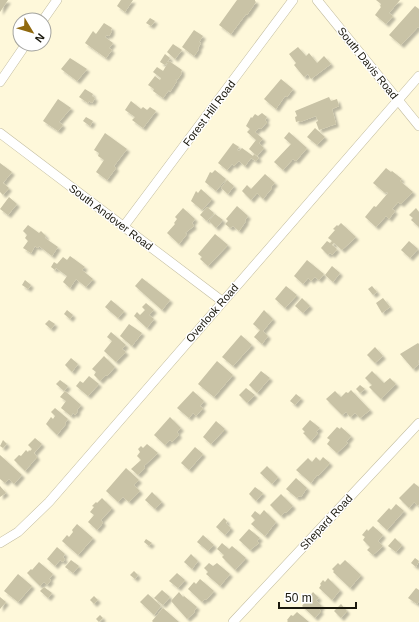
<svg xmlns="http://www.w3.org/2000/svg" width="419" height="622" font-family="Helvetica,sans-serif">
  <style>
    .building { fill: #c9c3a6; filter: url(#shadow) }
    .lines { fill: none; stroke-linecap: round; stroke-linejoin: round }
    .street-casing { stroke: #c2bc9f; stroke-width: 10 }
    .street { stroke: #fff; stroke-width: 9 }
    .labels { text-anchor: middle; stroke-width: 3; stroke-linejoin: round; paint-order: stroke }
    .street-label { font-size: 11px; fill: #1a180d; stroke: #fff }
  </style>
  <defs>
    <filter id="shadow"><feDropShadow dx="3" dy="3" stdDeviation="1" flood-color="#0004"/></filter>
  </defs>
  <rect width="100%" height="100%" fill="#fef8da"/>
  <!-- building -->
  <path class="building" d="M0 0H8L0 12Z
    M121 0H133L125 12 117 6Z
    M237 0H255V1L256 2 247 15 246 14 231 34 219 25Z
    M376 0H400L389 13 393 16 386 24 375 15 381 7 380 6 381 4Z
    M415 6 419 9V28L418 27 401 45 389 35Z
    M150 18 155 21 151 26 146 23Z
    M104 23 112 28 111 30 112 31 109 36 107 35 105 37 113 43 109 48 112 50 106 58 85 43 93 31 96 34Z
    M194 30 203 36 199 42 201 43 198 48 199 49 194 56 182 47Z
    M173 44 182 50 175 59 167 52Z
    M298 47 306 56 309 53 317 63 324 56 331 64 311 79 308 74 304 77 294 65 296 63 289 54Z
    M165 54 170 58 165 65 160 62Z
    M70 58 87 69 77 81 61 69Z
    M169 61 182 70 181 72 182 73 177 80 175 79 177 81 170 92 169 90 163 98 153 91 154 89 148 85 155 76 160 80 161 78 153 72 157 67 163 71Z
    M281 79 293 89 287 97 285 96 276 109 264 99Z
    M85 89 93 94 92 96 95 98 92 103 89 101 88 103 79 97Z
    M329 97 331 101 337 99 339 106 332 109 336 124 319 130 316 122 318 121 316 116 300 122 299 121 296 122 295 117 297 116 295 111Z
    M58 99 71 108 59 122 63 125 58 131 43 121Z
    M131 101 141 109 143 107 147 110 150 107 156 111 143 128 132 120 135 117 125 110Z
    M262 113 267 117 265 120 267 122 261 129 259 128 255 132 263 139 259 143 264 148 257 156 249 149 256 140 247 132 250 129 246 126 251 117 252 118 255 114 258 116Z
    M86 117 93 121 90 126 83 121Z
    M315 128 325 137 317 145 307 137Z
    M289 132 307 148 296 161 293 159 283 170 274 162 291 144 284 138Z
    M105 133 127 149 114 166 116 168 107 180 96 172 104 160 98 156 99 153 94 150Z
    M233 143 239 147 237 150 239 151 242 148 253 156 254 154 259 158 256 161 251 158 245 166 239 161 234 166 232 164 227 170 218 163Z
    M0 163 12 172 3 183 9 188 3 195 0 192Z
    M386 168 391 172 392 171 402 179 400 181 413 192 401 204 398 202 392 209 395 211 389 219 386 216 376 227 365 217 374 206 376 207 388 193 387 192 385 193 373 183Z
    M215 170 226 179 216 191 205 182 210 172 212 173Z
    M265 174 275 183 271 187 272 188 263 199 257 193 251 200 242 191 247 185 251 189Z
    M227 180 234 186 228 194 221 188Z
    M201 189 212 199 202 210 191 201 196 191 198 193Z
    M9 197 17 204 8 215 0 209Z
    M237 206 248 216 245 220 246 221 244 224 239 231 233 226 230 228 225 224 228 221 226 219Z
    M207 207 214 213 207 221 200 215Z
    M183 208 195 219 192 223 194 226 185 233 187 234 179 244 167 233 175 224 174 223 177 219 175 217Z
    M416 208 419 212V227L411 220 413 218 409 215Z
    M215 214 223 220 216 228 209 221Z
    M341 223 356 237 342 250 334 243 332 245 337 249 332 255 330 253 328 255 321 248 327 241 330 243 332 241 328 238 335 230 333 229 337 225 338 226Z
    M28 225 39 233 41 231 46 236 45 238 58 247 52 256 39 246 38 248 35 246 31 253 23 248 28 241 25 238 27 235 23 231Z
    M215 234 228 245 208 266 200 259 202 257 198 254Z
    M409 241 418 249 410 258 401 250Z
    M70 256 85 267 82 270 93 279 86 287 76 279 70 288 63 282 67 276 56 268 55 270 51 267 54 262 57 264 63 257 67 260Z
    M307 260 324 274 319 280 315 277 311 281 308 278 303 284 294 276Z
    M332 266 340 273 333 282 325 275Z
    M142 278 170 300 162 310 135 286Z
    M25 280 31 285 28 289 22 285Z
    M286 286 297 295 285 308 275 299Z
    M372 286 377 292 373 295 368 289Z
    M302 298 310 306 303 313 295 306Z
    M383 298 390 307 382 313 376 303Z
    M111 300 124 311 118 318 105 307Z
    M146 303 154 310 149 315 154 319 147 328 134 316 137 312 140 315 145 310 142 307Z
    M67 310 73 315 70 319 64 314Z
    M264 310 273 319 263 331 268 336 262 344 254 337 260 330 253 324Z
    M49 320 55 324 51 329 45 324Z
    M129 324 142 333 132 346 120 336Z
    M111 332 126 345 122 349 126 352 116 362 104 351 112 341 107 337Z
    M241 335 252 345 233 366 222 357Z
    M418 343 419 344V360L418 361 419 364 413 369 400 354Z
    M375 347 383 356 375 363 367 355Z
    M104 356 115 367 107 376 106 375 100 381 94 375 96 372 92 369Z
    M71 358 78 364 72 372 65 365Z
    M217 361 233 375 214 397 198 384Z
    M261 371 270 378 257 393 249 385Z
    M372 371 384 383 390 378 396 384 381 399 369 387 372 385 365 378Z
    M89 376 99 384 88 396 76 386 80 381 83 383Z
    M60 380 68 386 64 391 56 384Z
    M360 385 365 389 360 393 356 389Z
    M246 388 255 395 247 403 239 395Z
    M351 390 370 410 360 418 355 413 350 417 346 412 342 415 326 399 335 391 341 397 346 392 348 393Z
    M65 391 81 405 77 410 78 411 75 415 73 413 71 416 61 408 66 401 60 397Z
    M193 391 204 401 200 406 203 408 196 416 193 413 189 418 177 408Z
    M296 394 301 398 295 405 290 401Z
    M55 408 68 419 65 423 66 424 57 435 46 424 51 417 53 419 55 416 51 412Z
    M170 417 181 428 177 432 179 435 172 442 170 440 165 445 154 435Z
    M310 420 320 428 316 432 318 433 311 441 303 433 305 432 302 429Z
    M216 421 225 429 211 444 203 437Z
    M337 427 340 429 341 427 351 436 346 442 348 443 337 453 327 444 330 440 327 438Z
    M35 438 42 444 34 453 37 457 25 471 14 460 19 455 21 456 26 450 28 452 29 450 30 451 32 449 28 445Z
    M3 440 7 444 3 448 0 446Z
    M147 444 158 453 144 466 145 468 138 475 131 469 141 460 137 456 140 452 138 449 141 446 143 448Z
    M195 447 203 454 189 470 181 463Z
    M0 455 22 475 14 484 9 479 5 483 0 479Z
    M316 457 320 461 323 457 330 463 318 476 317 475 311 483 296 470 308 458 312 462Z
    M267 466 278 477 272 484 260 473Z
    M126 468 139 480 134 485 140 491 129 502 123 497 118 502 106 491Z
    M296 478 307 488 301 497 299 496 297 498 286 489Z
    M414 483 419 487V504L418 506 414 502 409 508 399 498Z
    M0 486 6 493 0 497Z
    M255 487 263 493 256 501 249 494Z
    M152 492 162 502 155 509 145 500Z
    M281 494 293 506 286 513 285 512 281 516 270 505Z
    M102 498 112 508 101 520 103 523 97 530 88 522 94 515 90 512 94 507 92 506 96 502 97 503Z
    M396 504 404 511 387 530 377 521 389 508 391 510Z
    M264 510 276 522 265 536 251 524 255 520 251 516 255 511 260 515Z
    M224 518 227 521 226 523 231 528 225 535 216 527Z
    M77 524 93 538 78 555 62 541 67 535 69 537 73 532 72 530Z
    M373 526 383 535 378 541 383 546 373 555 367 550 370 547 363 540 365 537 362 535 367 529 368 531Z
    M249 529 260 538 257 541 259 543 250 550 239 540Z
    M203 535 214 545 208 551 197 542Z
    M395 538 402 545 396 552 388 546Z
    M146 539 152 543 149 546 144 542Z
    M222 543 229 549 232 546 246 558 235 570 222 557 224 555 217 549Z
    M57 547 65 554 63 557 65 559 63 562 60 560 55 566 47 559Z
    M191 554 198 561 192 569 184 562Z
    M415 558 419 561 416 567 411 563Z
    M71 560 79 566 73 573 65 567Z
    M345 560 361 575 350 588 333 572 334 571 332 569 338 563 340 565Z
    M39 562 53 574 49 579 51 580 47 585 44 582 40 586 27 573 31 569 32 570Z
    M209 563 213 566 217 563 230 574 220 586 206 574 208 572 204 568Z
    M134 571 138 575 135 579 130 575Z
    M177 573 185 580 178 588 169 581Z
    M18 574 32 586 18 602 4 591Z
    M328 578 340 590 332 600 319 588 321 585 320 584 323 580 325 582Z
    M200 579 214 591 206 600 205 599 202 602 188 589 194 582 196 584Z
    M44 587 52 593 48 598 40 591Z
    M416 588 419 590V601L417 604 408 598Z
    M162 590 170 597 163 605 154 598Z
    M179 592 183 597 184 596 197 607 194 611 195 612 187 619 171 601Z
    M313 592 319 598 316 600 322 606 319 609 321 611 315 618 302 606Z
    M148 594 161 606 154 615 140 602Z
    M94 596 98 600 94 604 90 600Z
    M0 597 6 602 0 609Z
    M341 604 347 611 341 618 334 611Z
    M163 608 179 622H153L152 621Z
    M297 612 309 622H287L288 621 287 620 291 615 293 616Z
    M100 615 103 618 99 622 96 619Z"/>
  <g class="lines">
    <defs>
      <path id="street" d="M317 0 419 126
        M43 20 57 0
        M0 82 26 44
        M0 133 222 301
        M124 226 293 0
        M0 543 18 532 49 502 419 76
        M233 622 419 423"/>
    </defs>
    <!-- street casing -->
    <use href="#street" class="street-casing"/>
    <!-- street -->
    <use href="#street" class="street"/>
  </g>
  <g class="labels">
    <!-- street labels -->
    <g class="street-label">
      <text transform="translate(368 63) rotate(51)" y="4">South Davis Road</text>
      <text transform="translate(209 113) rotate(-53)" y="4">Forest Hill Road</text>
      <text transform="translate(111 217) rotate(37)" y="4">South Andover Road</text>
      <text transform="translate(212 313) rotate(-49)" y="4">Overlook Road</text>
      <text transform="translate(326 522) rotate(-47)" y="4">Shepard Road</text>
    </g>
  </g>
  <!-- north arrow -->
  <g transform="translate(32 32) rotate(128)"><circle r="19" fill="#ffffff" stroke="#a3a39e"/>
  <path d="M0-3L7 15L0 10L-7 15Z" fill="#90690f"/>
  <text y="-6" font-size="11" font-weight="bold" text-anchor="middle" fill="#1a180d">N</text>
  </g>
  <!-- scale -->
  <path d="M279 602v6h77v-6" fill="none" stroke="#1a180d" stroke-width="2"/>
  <text x="285" y="602" font-size="12" fill="#1a180d" stroke="#ffffff" stroke-width="3" paint-order="stroke">50 m</text>
</svg>
